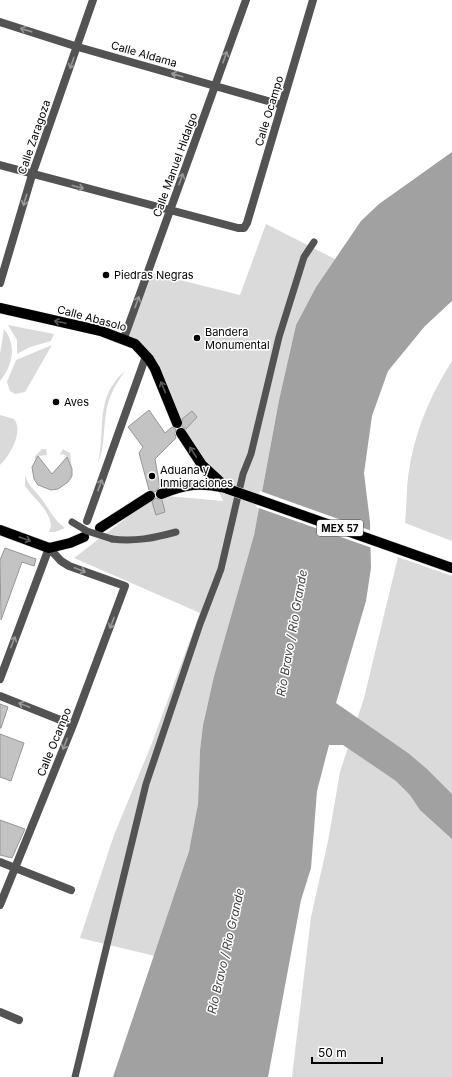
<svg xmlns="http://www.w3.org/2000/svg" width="452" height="1077" font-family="Inter,sans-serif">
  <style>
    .green { fill: #dadada }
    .water { fill: #a1a1a1 }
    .pier { fill: #fff }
    .building { fill: #c3c3c3; stroke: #979797 }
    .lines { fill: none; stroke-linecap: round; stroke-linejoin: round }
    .primary-casing { stroke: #dbdbdb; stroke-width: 11 }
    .pedestrian { stroke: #535353; stroke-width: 7 }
    .minor { stroke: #535353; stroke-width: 8 }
    .primary { stroke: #000; stroke-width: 10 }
    .primary-bridge-casing { stroke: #dbdbdb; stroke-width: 11; stroke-linecap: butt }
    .pedestrian-bridge { stroke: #535353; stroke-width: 7 }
    .primary-bridge { stroke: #000; stroke-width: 10 }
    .oneway { stroke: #989898 }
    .oneway2 { stroke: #595959 }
    .poi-dot { fill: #000; stroke: #fff; stroke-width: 1.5 }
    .labels { text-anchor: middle; stroke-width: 3; stroke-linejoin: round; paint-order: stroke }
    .shield { fill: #fff; stroke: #4c4c4c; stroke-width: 1 }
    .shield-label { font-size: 10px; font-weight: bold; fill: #000 }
    .street-label { font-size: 11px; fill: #000; stroke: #fff }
    .poi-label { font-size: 11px; fill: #000; stroke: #fff; text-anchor: start }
    .water-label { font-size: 12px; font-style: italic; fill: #424242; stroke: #fff }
  </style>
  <rect width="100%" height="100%" fill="#fff"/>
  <!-- green -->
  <path class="green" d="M266 224 335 259 316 287 296 325 279 400 254 535 214 676 203 725 200 750 198 804 194 832 180 882 155 956 80 938 114 835 150 748 200 613 74 558 156 495 223 501 214 481 179 430 149 358 124 339 148 272 240 295Z
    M8 325 54 334 51 341 30 347 17 354V340Z
    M4 329C17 345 13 365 0 381V354Z
    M52 345 25 392 15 394 10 391 7 382 16 360Z
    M452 361V541L405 523C407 504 406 484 410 465 416 429 432 392 452 361Z
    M125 371C116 384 108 397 106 413 103 431 105 446 98 463 106 428 94 398 125 371Z
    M0 415 14 419C24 431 10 456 0 465Z
    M42 449H46L47 455 38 456 35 462V456Z
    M63 449 70 453 72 469 67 457 63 454 60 455Z
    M25 475C28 486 34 489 41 498 50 510 52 518 65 528L55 532H49L51 526C50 510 34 499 25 486Z
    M398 557 452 576V1077H292L311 917 328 841 340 772 364 698Z"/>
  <!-- water -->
  <path class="water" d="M452 152V301L425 326 388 371 372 416 364 473 370 522 371 568 366 601 336 703 408 753 427 769 452 794V839L420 810 410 795 396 781 343 745H329L317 791 311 868 301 900 268 1077H113L189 851 198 804 200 750 203 725 214 676 254 535 279 400 296 325 316 287 361 221 379 204Z"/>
  <!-- pier -->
  <path class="pier" d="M260 491 372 531V548L256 507Z"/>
  <!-- building -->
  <path class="building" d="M149 410 165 433 172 427 176 429 175 434 176 438 155 459 160 487 155 492 149 490 139 453 143 447 128 427Z
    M192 411 197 417 186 429 182 427V419Z
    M38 456 52 474 67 457 72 469V476L68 482 58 489 51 490 38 485 34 479 32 467Z
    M156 498 162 500 165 512 156 515 152 502Z
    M5 548 36 559 34 566 22 562 1 620 0 560Z
    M0 704 8 707 1 728H0Z
    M0 734 24 743 11 781 0 777Z
    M0 820 25 829 12 858 0 855Z"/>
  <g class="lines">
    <defs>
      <path id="primary" d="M0 308 101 331 135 344 149 359 155 369 177 423
        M181 433 202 465 228 489
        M161 494C186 484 200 482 225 488
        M100 528 150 496
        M0 530 49 548 70 543 84 537"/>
    </defs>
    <!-- primary casing -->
    <use href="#primary" class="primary-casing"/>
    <!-- pedestrian -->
    <path class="pedestrian" d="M112 539C134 542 154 538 176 532
      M75 1077 146 784 200 624 221 569 243 474 251 454 279 337 304 257 314 242"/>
    <!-- minor -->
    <path class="minor" d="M0 22 78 47 282 105
      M0 165 238 228H244L247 223 313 0
      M0 283 32 175 93 0
      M124 338 246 0
      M87 521 146 356
      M0 679 49 548 61 561 69 566 125 586 73 725 0 905
      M0 696 73 725
      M0 862 71 890
      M0 1012 19 1020"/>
    <!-- primary -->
    <use href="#primary" class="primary"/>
    <defs>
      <path id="primary-bridge" d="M228 489 452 568"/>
    </defs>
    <!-- primary-bridge casing -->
    <use href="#primary-bridge" class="primary-bridge-casing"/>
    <!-- pedestrian-bridge -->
    <path class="pedestrian-bridge" d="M72 522 87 531 112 539"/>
    <!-- primary-bridge -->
    <use href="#primary-bridge" class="primary-bridge"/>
  </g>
  <!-- one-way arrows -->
  <defs><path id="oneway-shaft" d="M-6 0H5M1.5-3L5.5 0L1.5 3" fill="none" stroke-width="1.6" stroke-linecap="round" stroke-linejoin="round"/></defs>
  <g class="oneway">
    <use href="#oneway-shaft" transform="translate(26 30) rotate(-162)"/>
    <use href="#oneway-shaft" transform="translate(225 57) rotate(-70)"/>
    <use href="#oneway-shaft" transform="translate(72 63) rotate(109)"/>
    <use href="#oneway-shaft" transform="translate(177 75) rotate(-164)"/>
    <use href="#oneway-shaft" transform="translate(181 179) rotate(-70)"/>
    <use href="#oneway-shaft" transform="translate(78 187) rotate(15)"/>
    <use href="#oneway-shaft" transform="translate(25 200) rotate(107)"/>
    <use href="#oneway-shaft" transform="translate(137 302) rotate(-70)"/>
    <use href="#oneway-shaft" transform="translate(100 485) rotate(-70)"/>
    <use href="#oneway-shaft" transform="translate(80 570) rotate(21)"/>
    <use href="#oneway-shaft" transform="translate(112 623) rotate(111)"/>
    <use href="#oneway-shaft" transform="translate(13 642) rotate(-69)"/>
    <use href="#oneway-shaft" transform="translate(24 705) rotate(-158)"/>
    <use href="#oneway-shaft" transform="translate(65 744) rotate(112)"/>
  </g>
  <g class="oneway2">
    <use href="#oneway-shaft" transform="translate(60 322) rotate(-168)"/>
    <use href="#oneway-shaft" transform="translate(163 387) rotate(-113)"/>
    <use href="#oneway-shaft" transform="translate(193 452) rotate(-123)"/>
    <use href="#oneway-shaft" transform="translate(25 539) rotate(20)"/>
  </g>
  <!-- markers -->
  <g class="poi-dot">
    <circle cx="106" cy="275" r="4"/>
    <circle cx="197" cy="338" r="4"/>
    <circle cx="56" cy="402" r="4"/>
    <circle cx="152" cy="476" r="4"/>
  </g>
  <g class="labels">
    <!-- shield labels -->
    <rect class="shield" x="317" y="520" width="46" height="16" rx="3"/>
    <g class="shield-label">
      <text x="340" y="532">MEX 57</text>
    </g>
    <!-- street labels -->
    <g class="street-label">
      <text transform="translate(144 54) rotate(16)" y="4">Calle Aldama</text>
      <text transform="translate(269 111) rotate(-73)" y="4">Calle Ocampo</text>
      <text transform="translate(34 137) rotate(-71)" y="4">Calle Zaragoza</text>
      <text transform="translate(175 165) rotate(-70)" y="4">Calle Manuel Hidalgo</text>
      <text transform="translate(92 318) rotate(15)" y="4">Calle Abasolo</text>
      <text transform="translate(54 742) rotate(-68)" y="4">Calle Ocampo</text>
    </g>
    <!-- poi labels -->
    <g class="poi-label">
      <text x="114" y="279">Piedras Negras</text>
      <text x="205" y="336">Bandera<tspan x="205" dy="13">Monumental</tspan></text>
      <text x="64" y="406">Aves</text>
      <text x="160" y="474">Aduana y<tspan x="160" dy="13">Inmigraciones</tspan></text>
    </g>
    <!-- water labels -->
    <g class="water-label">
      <text transform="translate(292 633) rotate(-80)" y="4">Río Bravo / Rio Grande</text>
      <text transform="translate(226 951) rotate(-77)" y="4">Río Bravo / Rio Grande</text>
    </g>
  </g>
  <!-- scale -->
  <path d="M312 1057v6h70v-6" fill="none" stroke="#000000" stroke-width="2"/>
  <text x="318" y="1057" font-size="12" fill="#000000" stroke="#ffffff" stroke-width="3" paint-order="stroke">50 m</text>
</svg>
